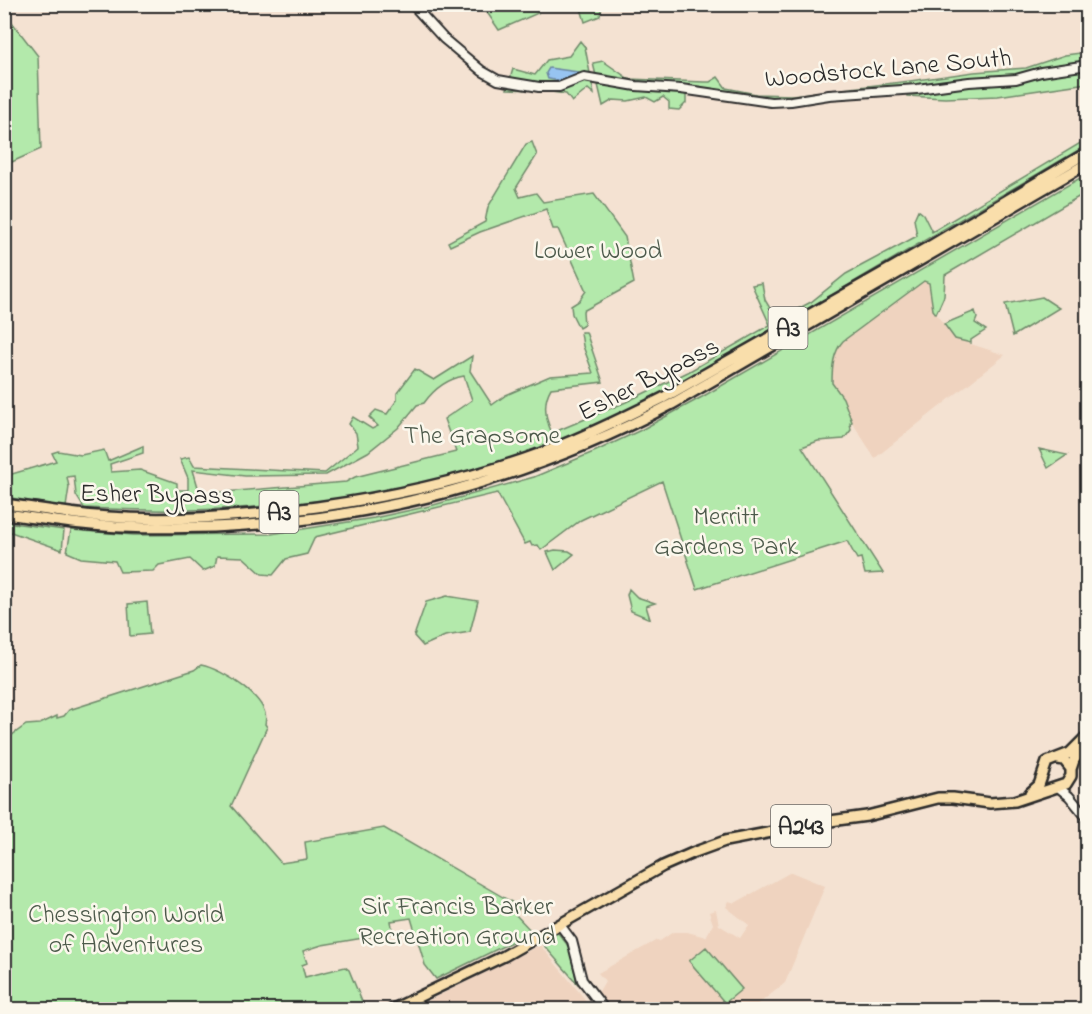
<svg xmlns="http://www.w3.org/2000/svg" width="1092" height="1014" font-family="'Indie Flower',sans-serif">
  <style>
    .built { fill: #efd3bf }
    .green { fill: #b3e9ab; stroke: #6f8a6b; stroke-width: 1.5; fill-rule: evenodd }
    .water { fill: #97c4f1; stroke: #6c87a2; stroke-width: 1.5 }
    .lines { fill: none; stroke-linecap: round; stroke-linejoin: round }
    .secondary-casing { stroke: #2b2b2b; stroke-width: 12 }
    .highway-casing { stroke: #2b2b2b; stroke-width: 14 }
    .secondary { stroke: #fbf7ec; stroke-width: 8 }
    .highway { stroke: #f9deab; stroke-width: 9 }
    .rail { stroke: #2b2b2b; stroke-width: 1.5; stroke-dasharray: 9 4.5; stroke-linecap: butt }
    .labels { text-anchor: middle; stroke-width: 5; stroke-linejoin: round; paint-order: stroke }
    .shield { fill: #fbf7ec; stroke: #696865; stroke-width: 1.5 }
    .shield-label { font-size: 24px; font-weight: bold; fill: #2b2b2b }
    .street-label { font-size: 26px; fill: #2b2b2b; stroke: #fbf7ec }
    .park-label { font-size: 26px; fill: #4d5a4b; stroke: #fbf7ec }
  </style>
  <rect width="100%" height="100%" fill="#f4e2d2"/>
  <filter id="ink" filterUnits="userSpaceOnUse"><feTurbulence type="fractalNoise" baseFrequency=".0167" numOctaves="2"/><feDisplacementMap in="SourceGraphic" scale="12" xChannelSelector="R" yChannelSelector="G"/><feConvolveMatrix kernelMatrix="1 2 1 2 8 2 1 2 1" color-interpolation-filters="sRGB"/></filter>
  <g filter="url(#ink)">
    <!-- built -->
    <path class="built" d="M924 281 928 282 933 310 955 339 1005 355 875 458 852 422 843 398 832 383 834 359 838 347 843 341Z
      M791 872 825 886 785 983 752 1009H612L598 993 605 981 598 973 657 940 660 941 673 932H687L706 937 713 924 709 912 716 910 719 925 740 938 749 925 726 907 729 901 735 903Z
      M540 945 584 998 589 1009H412Z"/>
    <!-- green -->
    <path class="green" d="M482 5H532L538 13 499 30Z
      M580 5H602L600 16 585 22Z
      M5 13 38 56 41 149 5 165Z
      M580 41 585 47 594 94 588 89 572 102 566 94 536 90 507 89 513 69 535 75 547 60 569 56Z
      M1088 52 1087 60 1016 76 793 98H770L686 87V103L679 110 669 109V102L663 97 655 102 646 97 628 101 613 100 603 106 593 63 603 61 629 79 704 82H710L718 77 726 88 756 94 792 95 910 81 974 72 1026 68 1065 55Z
      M1087 68V83L998 96 945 98 907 96V92L1017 82Z
      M1087 139V145L685 381C634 407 582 433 528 453 385 503 235 516 84 508L76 495 74 476 67 477 69 487 66 507 5 497V476L56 461 52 453 58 451 81 455 104 450 108 461 143 446V453L110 464 111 472 140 470 177 483V490H188V478L180 459 189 457 194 466 325 473 358 446 356 433 349 424 353 417 372 429 378 426 369 417 376 410 387 414 397 400V393L415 369 434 380 472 356 470 371 492 405 506 395 550 376 593 373 583 346 581 332H586L603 382 551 388C542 403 545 418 552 433L626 402 688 372 770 325 752 285 762 283 765 300 777 320 811 302 846 274 917 236 914 219 918 210 923 214 932 232ZM464 376 472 400 444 419 456 452 355 477 346 482 200 494 193 470 245 476 326 475 368 452 398 428 417 405 424 403C434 389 447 379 464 376Z
      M532 142 537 155 516 188 520 197 536 193 543 202 594 194 625 237 634 283 583 311 584 325 579 328 572 314 571 306 579 301 586 291 558 229H553L546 209 480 232 450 246 448 242 485 222 488 207 526 144Z
      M1087 174V192L945 275 944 296 936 314 933 310 929 283 924 281 843 341C833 352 832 368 832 383L843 398 852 422 850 423 851 430 844 439 818 441 802 447 883 573 865 574 861 558 857 559 847 541 697 589 662 481 581 520 541 550 538 545 532 546 530 542 525 544 497 493 315 537 307 554 286 559 273 575 262 574 243 557 217 556 215 566 203 571 190 559 159 565 153 571 120 572 115 561 81 558 67 552 71 530 134 535 271 534 374 518 430 506 534 477 596 451 641 430 702 397Z
      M1042 297 1059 308 1013 336 1005 304Z
      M975 311 977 318 975 323 986 330 971 340V343L955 339 944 324Z
      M1039 449 1067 455 1048 468Z
      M5 522 64 530 62 550 5 530Z
      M555 550 569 551 574 554 555 570 547 552Z
      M629 589 637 597 655 603 646 606 650 619 631 611 627 595Z
      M447 596 478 601 470 632 445 636 423 646 414 636 426 602Z
      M147 602 150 634 130 636 128 604Z
      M201 665C222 669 272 699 265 724L267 727 231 806 281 863 307 859 305 842 384 828 520 907 515 914 532 932 436 979 425 965 411 918 391 921 393 933 322 945 303 951 307 963 302 965 305 977 345 967 349 970 365 1009H5L4 741 26 725 40 724 57 716V718L64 716 69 710 194 670Z
      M553 933H558L566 943 570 950 577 983 540 941Z
      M706 947 742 989 725 1003 689 961Z"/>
    <!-- water -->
    <path class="water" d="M549 68 578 72 579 75C569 83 559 81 548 79L546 73Z"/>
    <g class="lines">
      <defs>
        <path id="secondary" d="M412 4 444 39 482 71 498 80 539 87H559L584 77 636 86 681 89 771 102 791 101 829 95 917 89 969 82 1016 79 1041 72 1088 65
          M1058 787 1069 796 1088 819
          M560 925 572 941 582 980 605 1010"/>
        <path id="highway" d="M4 504C39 508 74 515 108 517 178 522 248 516 317 507 396 496 472 479 547 451 586 436 625 417 663 398L932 245 1088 152
          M4 514C38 518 71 524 104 526 140 529 177 528 213 527 377 520 527 480 672 404L1088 163
          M1071 769 1074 760 1085 746
          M1030 793 1039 785 1047 762 1070 753 1088 735
          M391 1010 504 956 663 866 695 852 725 841 830 821 867 816 938 798H953L990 803 1015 801 1066 784 1071 776V769L1064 760 1058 759"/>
      </defs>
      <!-- secondary casing -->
      <use href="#secondary" class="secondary-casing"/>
      <!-- highway casing -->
      <use href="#highway" class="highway-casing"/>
      <!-- secondary -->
      <use href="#secondary" class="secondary"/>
      <!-- highway -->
      <use href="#highway" class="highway"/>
      <!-- rail -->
      <path class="rail" d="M997 1010 1088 1005"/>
    </g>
  </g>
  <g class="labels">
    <!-- shield labels -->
    <g class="shield">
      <rect x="768.5" y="307" width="39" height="42" rx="4.5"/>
      <rect x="259.5" y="491" width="39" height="42" rx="4.5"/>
      <rect x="771" y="805" width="60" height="42" rx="4.5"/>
    </g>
    <g class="shield-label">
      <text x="788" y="336">A3</text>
      <text x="279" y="520">A3</text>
      <text x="801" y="834">A243</text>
    </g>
    <!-- street labels -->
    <g class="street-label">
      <text transform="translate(888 67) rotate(-5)" y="9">Woodstock Lane South</text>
      <text transform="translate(648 378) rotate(-27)" y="9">Esher Bypass</text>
      <text transform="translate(157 493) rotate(1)" y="9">Esher Bypass</text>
    </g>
    <!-- park labels -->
    <g class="park-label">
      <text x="598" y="258">Lower Wood</text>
      <text x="482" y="443">The Grapsome</text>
      <text x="726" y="524">Merritt<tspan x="726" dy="30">Gardens Park</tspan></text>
      <text x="457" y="914">Sir Francis Barker<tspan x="457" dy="30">Recreation Ground</tspan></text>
      <text x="126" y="922">Chessington World<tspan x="126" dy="30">of Adventures</tspan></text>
    </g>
  </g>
  <!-- margin -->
  <rect width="1092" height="1014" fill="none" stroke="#fbf7ec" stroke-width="24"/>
  <rect x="12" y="12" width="1068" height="990" fill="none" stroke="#2b2b2b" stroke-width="2" filter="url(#ink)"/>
</svg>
